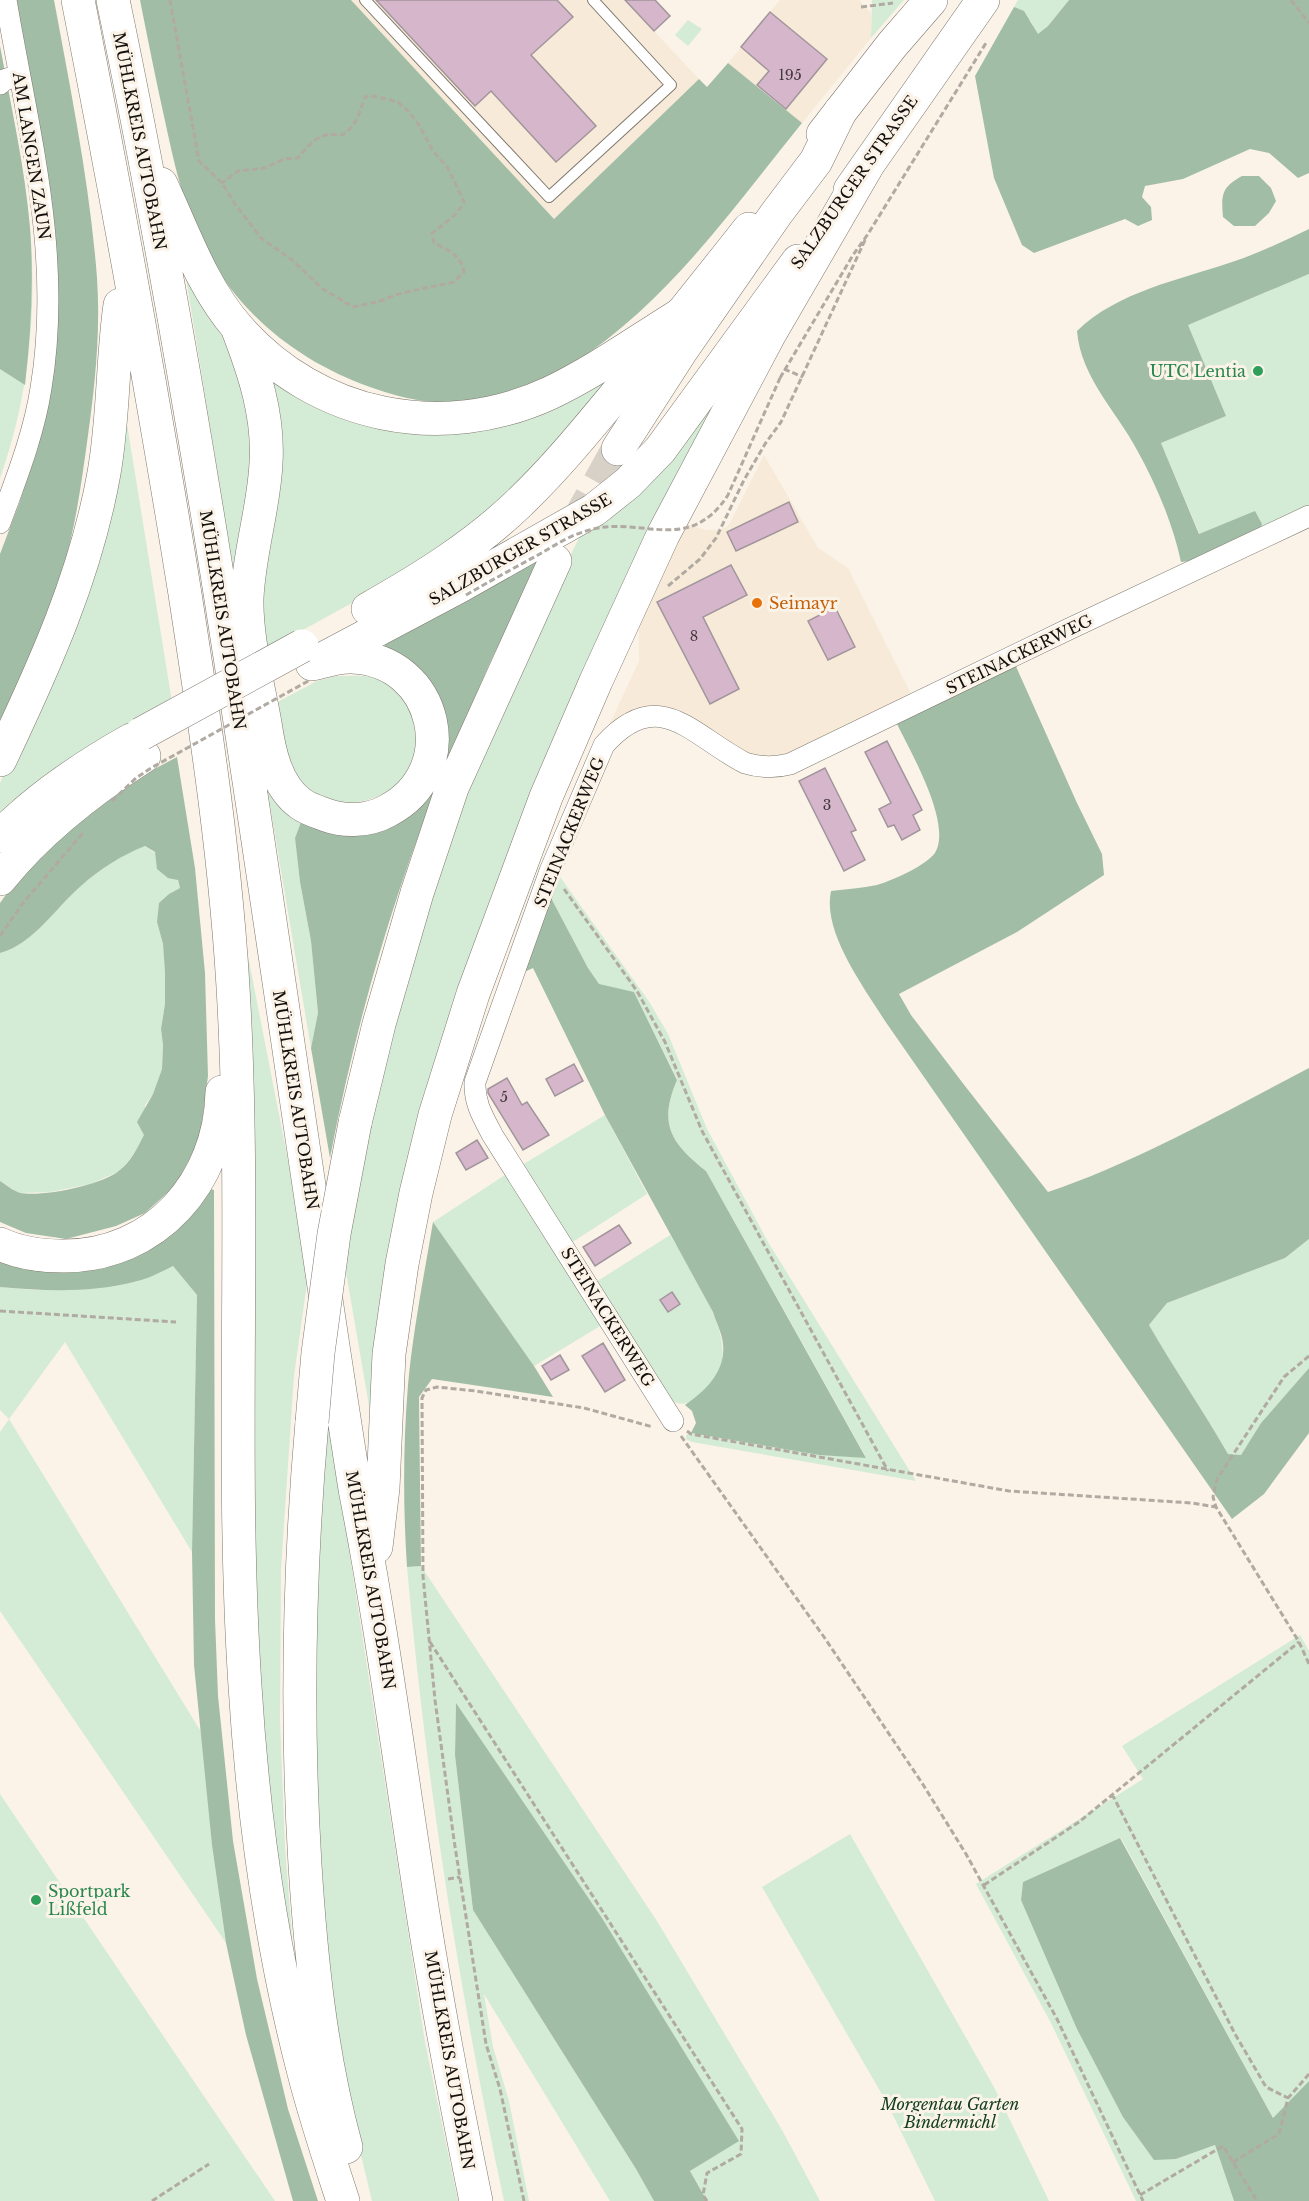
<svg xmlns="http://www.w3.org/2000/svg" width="1309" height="2201" font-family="'Libre Baskerville',serif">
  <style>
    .built { fill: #f7ead8 }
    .green { fill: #d4ebd6 }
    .forest { fill: #a2bda5 }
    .building { fill: #d6b6cb; stroke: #a1959c; stroke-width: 1.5 }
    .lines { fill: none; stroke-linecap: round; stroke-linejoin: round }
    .highway-tunnel { stroke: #d8d1c7; stroke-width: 33; stroke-dasharray: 33 16; stroke-linecap: butt }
    .lane-casing { stroke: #7f786e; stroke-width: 12 }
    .street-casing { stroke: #7f786e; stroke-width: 22 }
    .primary-casing { stroke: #7f786e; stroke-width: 34 }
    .highway-casing { stroke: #7f786e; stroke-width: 34 }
    .path { stroke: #b1aaa2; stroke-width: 3; stroke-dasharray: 6 3; stroke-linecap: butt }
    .lane { stroke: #fff; stroke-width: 10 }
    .street { stroke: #fff; stroke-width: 21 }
    .primary { stroke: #fff; stroke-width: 33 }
    .highway { stroke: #fff; stroke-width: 33 }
    .primary-bridge-casing { stroke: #7f786e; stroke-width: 34; stroke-linecap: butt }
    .highway-bridge-casing { stroke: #7f786e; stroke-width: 34; stroke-linecap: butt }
    .path-bridge { stroke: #b1aaa2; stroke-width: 3; stroke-dasharray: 6 3; stroke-linecap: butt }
    .primary-bridge { stroke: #fff; stroke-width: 33 }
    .highway-bridge { stroke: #fff; stroke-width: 33 }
    .leisure-dot { fill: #2e9e5b; stroke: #fbf3e8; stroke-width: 2 }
    .food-dot { fill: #e8710a; stroke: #fbf3e8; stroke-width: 2 }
    .labels { text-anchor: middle; stroke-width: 6; stroke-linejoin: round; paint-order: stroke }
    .number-label { font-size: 14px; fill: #43393c }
    .street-label { font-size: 16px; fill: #120f0c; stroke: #fbf3e8 }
    .leisure-label { font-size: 16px; fill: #27864d; stroke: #fbf3e8; text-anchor: end }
    .food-label { font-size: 16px; fill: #c56008; stroke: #fbf3e8; text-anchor: start }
    .park-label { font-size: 16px; font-style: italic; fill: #15401e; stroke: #fbf3e8 }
  </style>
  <rect width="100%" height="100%" fill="#fbf3e8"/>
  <!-- built -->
  <path class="built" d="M351 0H655L670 16 654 31 699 79 554 219Z
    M780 0H859L871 13V38L802 123 728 63Z
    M764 455 818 548 848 568 913 698 794 756 756 760 677 711 605 734 639 661V621L686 524 707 530H721L729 525Z"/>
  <!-- green -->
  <path class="green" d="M872 0H904L871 38Z
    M1018 0H1069L1048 26 1038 35 1031 21 1014 7Z
    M688 20 702 29 688 46 675 35Z
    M0 46C11 106 24 166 30 227 37 312 29 397 0 478Z
    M181 247 212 303 253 421 238 599Z
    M1309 274V510L1259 532 1255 512 1200 535 1161 443 1225 416 1187 325Z
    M761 325 533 799 372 1423 341 1243 409 953 506 686 581 534Z
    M653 336 499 509 428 561 263 652 260 364 376 422Z
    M122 393 172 702 0 821V783L31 716Z
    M336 676C351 676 371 674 385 681 413 694 424 738 414 765 405 791 362 806 337 803 323 802 302 791 293 780 287 772 274 719 270 706L317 681Z
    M265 776 301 822 295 838 300 882 311 941 318 1014 311 1048Z
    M144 846C159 854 177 871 180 888L169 894 157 922 163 944 165 973V1004L161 1029 163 1045 162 1069 153 1094 145 1105V1135L135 1152 120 1171 90 1184 50 1192 19 1193 0 1181V953C34 944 55 908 81 885 100 869 122 855 144 846Z
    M558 874 650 1003 668 1034 707 1129 768 1242 916 1481 692 1442 686 1439V1435L691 1433 819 1455 866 1457 706 1171C671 1143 658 1124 677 1079L634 992 599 985 588 968 550 896Z
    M239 910 309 1268 294 1376 281 1569 280 1720 285 1847 295 1976 285 1930 258 1709Z
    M605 1115 647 1194 571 1243 522 1165Z
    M505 1175 602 1325 534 1366 433 1222Z
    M670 1235C689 1268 738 1336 718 1373 714 1380 708 1386 704 1392 695 1402 684 1407 672 1401L596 1282Z
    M1309 1239V1368L1261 1423 1241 1455 1228 1454C1203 1410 1174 1369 1149 1325L1167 1303 1285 1258Z
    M173 1266 197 1295 192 1552 65 1342 9 1419 203 1735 212 1845 226 1943 0 1611V1432L9 1419 0 1410V1287L34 1290 136 1282Z
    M324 1431 331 1433 425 2042 458 2201H372L334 2043 310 1788Z
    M421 1566 657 1921 782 2130 820 2201H707L690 2171 738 2140 602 1918 456 1704 455 1755 473 1910 636 2169 654 2201H610L484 1994 493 2047 509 2101 529 2201H504C459 1990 426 1782 407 1567Z
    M1300 1635 1309 1651V2081L1273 2118 1121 1838 1023 1882 1021 1900 1176 2159 1215 2145 1234 2201H1136L1051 2023 976 1884 1143 1779 1122 1746Z
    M0 1794 241 2151 275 2201H0Z
    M850 1834 994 2087 1049 2201H935L887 2103 762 1887Z"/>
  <!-- forest -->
  <path class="forest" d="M15 0H54C71 92 90 185 97 278 101 336 94 394 86 450 80 492 74 535 61 575 44 629 22 680 0 732V554L19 504 44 422 54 362Z
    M140 0H351L554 219 699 79 707 87 728 63 802 123C733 208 667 304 572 364 533 388 486 402 440 402 416 402 393 395 370 387 293 360 229 306 196 230 181 195 173 158 165 121 156 81 148 40 140 0Z
    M1069 0H1309V173L1298 178 1269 153 1250 149 1183 179 1145 186 1142 197 1151 207 1152 220 1138 226 1125 219 1034 253 1022 245 994 178 975 76 1014 7 1024 11 1038 34 1048 26Z
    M0 46C11 107 25 167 30 228 34 281 31 333 25 385L0 369Z
    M1242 176H1259L1271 188 1276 201 1269 213 1255 226H1234L1223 217C1221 194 1222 187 1242 176Z
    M1309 229V274L1188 325 1226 416 1161 443 1199 534 1255 511 1262 524 1259 532 1198 560 1181 562C1173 524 1156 484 1137 450 1116 410 1081 378 1077 331 1118 291 1180 280 1232 262 1259 253 1284 241 1309 229Z
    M553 549C536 581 516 612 499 644 487 667 478 692 467 715 404 857 359 1006 330 1158L311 1048 318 1013 311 941 300 882 295 838 301 822 367 834 408 816 438 780 383 649 387 641Z
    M1014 662 1077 803 1102 854 1104 875 1017 932 899 994 911 1015 965 1086 1048 1192C1139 1161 1224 1112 1309 1068V1239L1285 1258 1167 1303 1149 1325C1174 1369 1203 1410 1228 1454L1241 1455 1261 1423 1309 1368V1433L1264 1494 1232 1519 885 1021C864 987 822 932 831 891 846 889 862 888 877 885 891 881 930 864 936 851 951 821 910 751 896 722Z
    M177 757 195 868 205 973 208 1076 200 1139 175 1186 145 1213 116 1226 66 1239 26 1233 0 1222V1181C6 1185 14 1191 20 1193 43 1197 103 1185 120 1170 131 1161 138 1147 144 1135L137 1122 153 1094 162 1069 163 1045 161 1029 165 1004V973L163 944 157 922 159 903 169 894 180 888 178 880 168 878 157 869 155 852 145 846C122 855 100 869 82 885 55 908 34 944 0 953V903L12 886 58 837 115 790Z
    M550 896 588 968 599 984 634 992 677 1080C658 1124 671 1143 706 1171L866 1458 819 1455 691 1433 696 1423 692 1411 685 1405C706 1391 726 1371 723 1344 722 1333 716 1322 713 1312L605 1115 533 968 520 974Z
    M206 1188 214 1190 215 1619 218 1696 233 1841 257 1979 288 2109 318 2201H293L246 2035 226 1943 212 1845 194 1665 192 1552 197 1295 173 1266C161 1272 148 1279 134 1282 90 1293 45 1291 0 1287V1254L62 1266Z
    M433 1222 534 1366 553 1397 432 1379 419 1397 421 1566 407 1567C403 1507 403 1445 408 1385 413 1330 424 1276 433 1222Z
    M456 1703 602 1918 739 2141 690 2171 707 2201H654L636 2169 473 1910 455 1755Z
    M1120 1838 1273 2118 1309 2081V2201H1234L1215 2145 1176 2159 1154 2160 1123 2117 1077 2029 1021 1900 1023 1882Z"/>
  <!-- building -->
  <path class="building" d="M376 0H557L573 17 531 55 596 126 556 162 491 91 475 106Z
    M625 0H655L670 16 654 31Z
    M770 12 827 59 786 109 757 85 769 71 741 47Z
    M789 502 798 522 736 551 727 532Z
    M731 565 747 595 703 617 739 689 710 704 657 602Z
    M835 607 855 647 828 660 808 621Z
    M887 741 922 810 913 815 920 830 902 840 894 825 888 827 879 809 891 803 865 752Z
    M825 768 856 830 851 832 865 860 844 871 799 781Z
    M574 1064 583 1081 555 1096 546 1079Z
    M507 1078 522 1105 527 1102 549 1135 523 1150 488 1093V1089Z
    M477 1140 488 1158 466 1170 456 1153Z
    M619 1225 631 1243 595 1266 583 1247Z
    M672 1292 680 1304 668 1312 660 1300Z
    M603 1343 625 1380 605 1392 582 1356Z
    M560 1355 569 1370 551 1380 542 1366Z"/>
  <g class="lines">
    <!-- highway-tunnel -->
    <path class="highway-tunnel" d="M575 526 618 449"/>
    <defs>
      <path id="lane" d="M365 0 549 197 671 85 593 0"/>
      <path id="street" d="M0 84 4 80 19 75
        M0 523C16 479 34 434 41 388 63 255 28 130 6 0
        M673 1421 493 1136C483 1117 474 1103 475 1082L550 871 604 745C659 684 691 735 745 763 761 768 774 768 790 764L1069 629 1309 516"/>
      <path id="primary" d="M823 134 892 45 931 0
        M850 190 983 0
        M368 609C421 579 473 547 517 505 556 468 589 427 623 386 666 334 707 282 749 229
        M315 663 460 586 594 510 628 483 660 450 798 261
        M0 836C38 797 83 767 131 740
        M0 879C39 830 91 790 144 756"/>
      <path id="highway" d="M78 0C117 198 153 395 185 594 206 730 227 867 234 1005 246 1232 230 1459 245 1686 253 1816 271 1947 304 2073 315 2116 329 2158 343 2201
        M113 0C216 492 277 993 355 1489 383 1632 401 1776 424 1920 439 2014 457 2108 476 2201
        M161 184C184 233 202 287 238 328 317 418 442 443 550 393 596 371 639 340 683 313
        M237 327C254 371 269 415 266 463 264 508 249 552 247 598 246 636 258 685 265 723 269 751 276 786 301 804 308 809 318 812 326 815 345 822 369 821 387 811 463 772 438 660 352 657 339 656 325 661 312 664
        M618 449 681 351 776 214 816 161 840 112
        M0 760C44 667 86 575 104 473 114 417 112 361 120 305
        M355 1123 379 1024 417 893 452 788 555 561
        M0 1244C19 1253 42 1256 63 1256 156 1256 220 1182 222 1092
        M312 1422C299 1569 296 1717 305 1865 311 1959 321 2056 346 2147
        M376 1547 383 1488 389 1354 402 1264 416 1193 435 1115 473 994 546 797 596 681 663 535 769 335 866 168"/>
    </defs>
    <!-- lane casing -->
    <use href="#lane" class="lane-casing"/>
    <!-- street casing -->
    <use href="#street" class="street-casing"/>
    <!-- primary casing -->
    <use href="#primary" class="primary-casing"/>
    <!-- highway casing -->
    <use href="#highway" class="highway-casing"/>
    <!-- path -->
    <path class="path" d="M170 0 199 161 222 183 235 204 261 238 292 260 323 289 353 307 377 302 402 293 454 282 464 272C461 255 448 250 434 243L432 233C445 223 457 216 464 202L448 168 433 151 419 125 408 111 398 102 374 96 365 97C359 113 357 126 342 135 319 132 312 141 298 158L284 159 265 168 238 171 222 183
      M1291 0 1309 23
      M861 7 893 3
      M784 369 803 377
      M780 378 853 255 868 234 986 43
      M668 586 700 559 716 538 744 480 765 444 781 422 866 238
      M564 889 637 991 665 1042 702 1131 888 1471
      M0 936 23 903 83 833
      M0 1311 176 1322
      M1309 1356 1284 1377 1217 1479 1213 1497 1216 1507 1299 1642 1309 1664
      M687 1431 691 1434 1009 1491 1192 1503 1216 1507
      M681 1436 824 1637 922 1783 966 1854 1057 2019 1143 2201
      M430 1642 742 2129 741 2154 707 2173 703 2195 707 2201
      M1112 1794 1235 2034 1266 2087 1288 2098
      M448 1879 460 1877
      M984 1885 1079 1822 1299 1642
      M1233 2162 1279 2134 1288 2098 1309 2074
      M1140 2195 1223 2146 1257 2201
      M152 2201 209 2164
      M524 2201 500 2089 486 2044 454 1840 435 1700 423 1576 422 1398 426 1390 437 1387 476 1391 584 1408 653 1427"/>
    <!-- lane -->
    <use href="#lane" class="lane"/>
    <!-- street -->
    <use href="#street" class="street"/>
    <!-- primary -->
    <use href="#primary" class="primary"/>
    <!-- highway -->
    <use href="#highway" class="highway"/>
    <defs>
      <path id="primary-bridge" d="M141 734 302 646"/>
      <path id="highway-bridge" d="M312 1422 318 1353 334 1234 355 1123"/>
    </defs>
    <!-- primary-bridge casing -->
    <use href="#primary-bridge" class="primary-bridge-casing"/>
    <!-- highway-bridge casing -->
    <use href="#highway-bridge" class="highway-bridge-casing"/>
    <!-- path-bridge -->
    <path class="path-bridge" d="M466 595C490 581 514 568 538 555 552 547 567 537 583 532 638 512 687 558 728 495L780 378
      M112 801 136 778 151 768 310 680"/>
    <!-- primary-bridge -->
    <use href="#primary-bridge" class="primary-bridge"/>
    <!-- highway-bridge -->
    <use href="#highway-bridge" class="highway-bridge"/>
  </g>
  <!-- markers -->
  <g class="leisure-dot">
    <circle cx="1258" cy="371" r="6"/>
    <circle cx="36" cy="1900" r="6"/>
  </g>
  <circle class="food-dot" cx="757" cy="603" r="6"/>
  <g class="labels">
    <!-- number labels -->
    <g class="number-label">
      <text x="790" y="80">195</text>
      <text x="694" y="641">8</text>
      <text x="827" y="810">3</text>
      <text x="504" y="1102">5</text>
    </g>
    <!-- street labels -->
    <g class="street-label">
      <text transform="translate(140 141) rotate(79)" y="6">MÜHLKREIS AUTOBAHN</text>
      <text transform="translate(32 156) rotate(81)" y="6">AM LANGEN ZAUN</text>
      <text transform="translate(854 182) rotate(-55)" y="6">SALZBURGER STRASSE</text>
      <text transform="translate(520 549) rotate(-30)" y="6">SALZBURGER STRASSE</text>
      <text transform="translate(223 620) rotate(81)" y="6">MÜHLKREIS AUTOBAHN</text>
      <text transform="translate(1019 654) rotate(-26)" y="6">STEINACKERWEG</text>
      <text transform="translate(569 832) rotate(-68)" y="6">STEINACKERWEG</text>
      <text transform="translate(296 1100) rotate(81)" y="6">MÜHLKREIS AUTOBAHN</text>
      <text transform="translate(608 1317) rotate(58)" y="6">STEINACKERWEG</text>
      <text transform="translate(371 1580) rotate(80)" y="6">MÜHLKREIS AUTOBAHN</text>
      <text transform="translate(450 2060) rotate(80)" y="6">MÜHLKREIS AUTOBAHN</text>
    </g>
    <!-- leisure labels -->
    <g class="leisure-label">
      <text x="1246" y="377">UTC Lentia</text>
      <text x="48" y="1897" text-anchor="start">Sportpark<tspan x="48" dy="18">Lißfeld</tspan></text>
    </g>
    <!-- food labels -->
    <g class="food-label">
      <text x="769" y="609">Seimayr</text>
    </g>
    <!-- park labels -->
    <g class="park-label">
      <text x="950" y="2110">Morgentau Garten<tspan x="950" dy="18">Bindermichl</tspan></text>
    </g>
  </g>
</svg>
